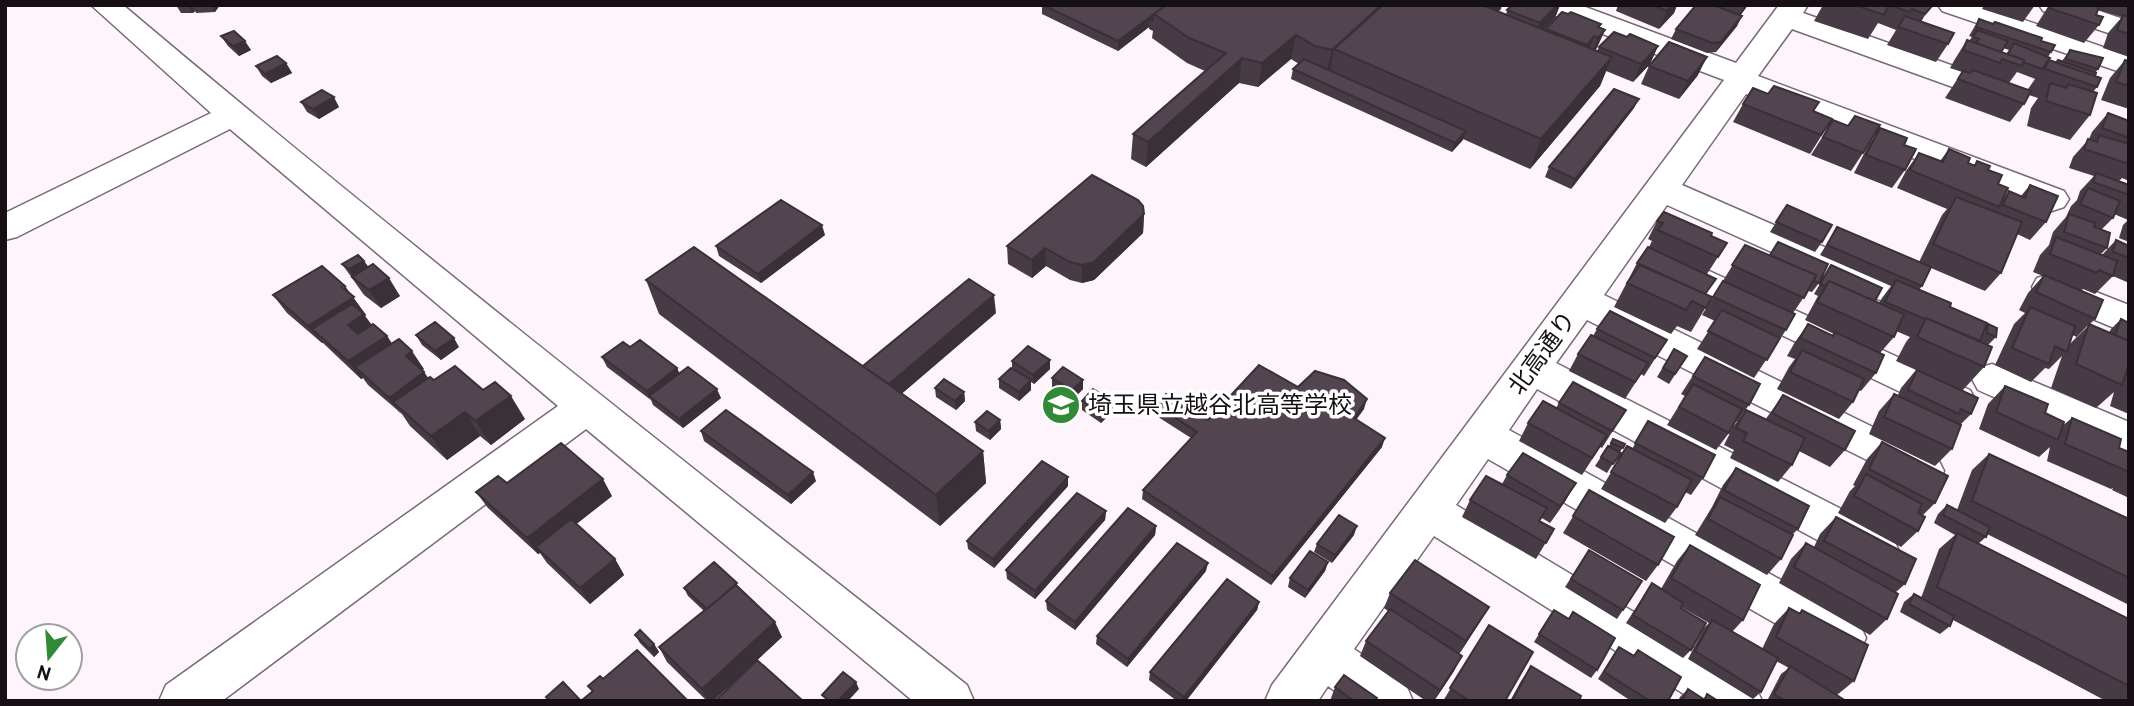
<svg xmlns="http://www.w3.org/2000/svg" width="2134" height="706" font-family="Overpass,'Noto Sans JP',sans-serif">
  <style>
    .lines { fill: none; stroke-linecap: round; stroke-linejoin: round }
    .minor-casing { stroke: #796a76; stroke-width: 3 }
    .minor { fill: #fff; fill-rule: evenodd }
    .wall { fill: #473b45; fill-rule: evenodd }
    .shaded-wall { fill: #3a3038 }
    .building { fill: #534550; stroke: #3a3038; stroke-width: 2 }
    .labels { text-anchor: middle; stroke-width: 7; stroke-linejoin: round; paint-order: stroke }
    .street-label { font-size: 24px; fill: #161015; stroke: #fff }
    .poi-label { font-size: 24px; fill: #161015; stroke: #fff; text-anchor: start }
  </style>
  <rect width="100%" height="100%" fill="#fef4fc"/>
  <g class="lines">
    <defs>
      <path id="minor" d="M91 5H123C399 238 684 461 967 685L974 701H913L586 429 222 701H159L166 685 558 406 230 129 17 237 5 240V213L211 113Z
        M1538 5H1580L1736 63 1779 5H1808L1803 13 2019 89 2024 96 2019 103 2008 106 1997 103 1792 29 1758 76 2064 191 2069 199 2064 207 2052 211 2040 207 1746 94 1682 185 1900 280 1905 289 1900 298 1887 302 1874 298 1667 205 1604 295 1938 459 1944 471 1938 483 1923 488 1587 320 1556 363 1892 535 1898 549 1892 563 1876 568 1860 563 1537 389 1509 430 1859 623 1866 638 1859 653 1843 659 1827 653 1488 459 1456 505 1755 685 1762 701H1695L1434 536 1354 649 1406 685 1413 701H1349L1328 686 1318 701H1265L1272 685 1724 80 1542 11Z
        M1938 5H1981L2129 56V75L1942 11Z
        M2039 5H2082L2129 21V40L2043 11Z
        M1663 250 1970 390 1976 401 1970 412 1956 417 1942 412 1650 272 1645 263 1650 254Z
        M2050 274 2129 305V334L2037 296 2032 287 2037 278Z
        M1992 364 2129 422V457L1978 390 1972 379 1978 368Z"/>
    </defs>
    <!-- minor casing -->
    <use href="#minor" class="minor-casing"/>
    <!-- minor -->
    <use href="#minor" class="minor"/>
  </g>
  <!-- wall -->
  <path class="wall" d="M176 5H220L215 12 196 13 195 11 193 13H181Z
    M1042 5H1502L1498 12 1506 15 1507 10 1512 5H1560L1555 18 1544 30H1545L1546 29 1601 24 1599 28 1605 30 1595 50 1597 51 1599 47 1627 37 1658 46 1650 64 1633 82 1606 71 1600 86 1530 169 1463 139 1452 152 1291 79 1293 69 1299 64 1291 59 1258 87 1239 83 1146 167 1131 159 1133 134 1205 71 1187 63 1152 38 1153 31 1149 29V27L1118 51 1042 14Z
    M1618 5H1677L1674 13 1659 29 1616 11Z
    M1693 5H1748L1740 16 1737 26 1716 52 1707 53 1671 39 1676 29 1695 6Z
    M1823 5H1931L1921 22 1948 44 1936 62 1887 45 1896 30 1878 23 1868 39 1814 21Z
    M1984 5H2035L2023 22 1982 9Z
    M2049 5H2129V57L2103 48 2108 33 2122 17 2098 10 2096 15 2099 25 2084 43 2036 26Z
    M1979 19 2041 41 2051 52 2048 57 2049 60 2056 63 2058 60 2062 61 2070 50 2098 69 2095 73 2097 87 2093 92 2090 115 2070 140 2027 126 2031 108 2038 98 2029 95 2024 104 2010 122 1945 98 1962 72 1950 68 1955 59 1967 40 1969 41 1972 37 1969 36ZM2003 48 2009 50 2006 54 2001 52ZM2017 72 2035 79 2028 89 2009 83Z
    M221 36 251 50 239 56 228 46Z
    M2125 60 2129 61V109L2101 100 2110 78Z
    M286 63 292 73 271 83 262 76 256 66Z
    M1649 66 1698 75 1679 99 1641 84Z
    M301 102 339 107 319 119 307 112Z
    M1743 104 1813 111 1832 119 1810 154 1733 122Z
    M1634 108 1571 189 1545 177 1549 167Z
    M2108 113 2129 121V181L2122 178 2119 181 2129 185V242L2119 238 2123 225 2128 220 2114 214 2113 218 2101 230 2107 248 2101 254 2102 255 2116 240 2129 246V283L2113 276 2095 294 2083 289 2081 291 2095 319 2077 337 2072 335 2069 345 2089 324 2109 333 2111 329 2121 319 2127 369 2129 367V414L2110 406 2114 392 2096 408 2051 388 2062 356 2049 369 2045 368 2031 382 1995 365 2014 324 2025 313 2019 310 2028 293 2043 276 2033 272 2040 255 2049 245 2053 232 2066 217 2071 206 2077 200 2080 191 2094 176 2069 168 2073 157 2089 139 2092 132Z
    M1833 120 1863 153 1851 171 1811 155Z
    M1880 128 1904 145 1905 170 1892 188 1854 173 1868 146Z
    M1949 149 1968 163 1974 165 1977 161 1988 170 1998 184 2003 199 2009 191 2021 196 2030 185 2046 222 2030 240 2017 234 2001 273 1985 291 1931 268 1922 286 1919 290 1985 328 1988 324 1996 337 1988 345 1984 367 1962 391 1971 414 1960 425 1952 449 1935 466 1869 434 1879 411 1894 394 1898 395 1901 388 1916 370 1896 361 1906 342 1910 337 1896 331 1894 337 1880 353 1876 373 1861 391 1859 390 1853 402 1839 419 1777 389 1789 367 1795 359 1787 356 1795 342 1808 324 1833 336 1834 334 1805 320 1818 296 1814 294 1831 265 1875 301 1879 303 1882 298 1891 286 1820 255 1837 227 1919 262 1942 215 1947 209 1897 188 1906 171 1919 153 1940 161Z
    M1787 205 1822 242 1815 252 1770 232Z
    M1144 214 1143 233 1094 280 1082 283 1070 280 1046 266 1032 278 1008 264 1007 246Z
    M1657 221 1711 236 1727 243 1707 274 1706 295 1712 297 1691 332 1677 326 1671 334 1614 307 1637 263 1649 247 1652 241 1648 239Z
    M825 235 761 283 719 256 716 246Z
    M1745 245 1819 283 1812 292 1808 291 1793 313 1786 330 1754 378 1697 349 1715 321 1702 315Z
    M342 264 368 267 400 296 381 308 364 295Z
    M646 280 863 366 996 313 902 393 983 451 986 483 940 526 659 314Z
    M273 295H351L366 315 365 316 372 325 387 336 392 344 424 369 422 370 428 378 434 380 483 390 525 419 491 445 480 436 447 460 410 426 402 414 368 385 363 378 361 379 323 343H322L287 313Z
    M1597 329 1667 340 1644 376 1641 374 1625 399 1569 371 1578 354 1593 336Z
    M416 335 459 347 441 360 422 345Z
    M630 347 677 368 679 373 721 398 683 428 653 405 651 400 607 367 602 357Z
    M1674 349 1687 356 1669 384 1657 377Z
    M1705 357 1749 405 1737 422 1735 421 1729 433 1716 450 1667 425 1685 396 1681 394Z
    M1050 360V369L1034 384 1031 382V390L1019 401 999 388V379L1012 369V361Z
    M1052 378 1083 389 1072 400 1052 388Z
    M2005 386 2045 413 2062 426 2072 418 2119 448 2129 452V498L2112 490 2113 488 2111 489 2047 461 2050 447 2039 457 1979 429 1988 404Z
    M1298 387 1364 409 1356 419 1382 447 1271 585 1142 499 1143 490 1191 438 1155 415 1156 405 1208 420Z
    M935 388 964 392 965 401 956 410 936 397Z
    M1783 395 1845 450 1830 467 1799 451 1792 465 1778 482 1730 458 1734 450 1724 445 1733 427 1746 410 1765 420Z
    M1082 401H1113V411L1101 423 1082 410Z
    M1559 403 1626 410 1602 448 1600 447 1582 475 1519 441 1528 423 1556 408Z
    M1000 420 1001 429 990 440 976 431 975 422Z
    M1648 421 1703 478 1691 495 1685 492 1677 507 1665 523 1601 489 1627 446 1632 449Z
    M701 431 816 481 791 504 704 441Z
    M1613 439 1625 444 1607 473 1595 466 1608 446H1609Z
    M1882 442 1935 503 1922 516 1918 531 1901 547 1838 513 1850 491 1855 486 1853 485 1867 459Z
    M1989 454 2129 519V605L1987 534 1986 537 1978 544 2129 619V701H2106L1953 620 1950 626 1940 634 1900 612 1904 602 1914 594 1921 598 1939 549 1955 535 1934 523 1938 514 1947 505 1957 510 1972 470Z
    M1736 468 1798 529 1792 535 1781 559 1767 575 1695 535 1712 507 1723 485Z
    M1507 475 1566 500 1550 523 1542 518 1539 521 1554 529 1536 559 1462 517 1470 500 1502 484Z
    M507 483 612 496 576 524 615 559 624 575 590 604 547 563 540 553 538 554 488 508 476 492Z
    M1068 486 994 568 968 549 967 541Z
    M1589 490 1658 565 1646 581 1563 533Z
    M1106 511 1105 520 1035 599 1007 579 1006 570Z
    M1836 517 1905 584 1896 592 1887 619 1870 635 1779 583 1791 559 1806 543 1814 547 1820 534Z
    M1156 526 1155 535 1075 630 1047 610 1046 601Z
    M1354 535 1332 563 1314 552 1317 544Z
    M1690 545 1743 620 1732 632 1762 649 1774 624 1789 608 1799 614 1802 610 1854 681 1837 695 1846 701H1767L1781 674 1789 668 1776 661 1761 692 1753 699 1688 659 1704 628 1709 623 1681 607 1691 650 1683 658 1626 623 1652 583 1661 589 1677 561Z
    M1589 550 1623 610 1617 619 1565 587Z
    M1328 562 1325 571 1305 598 1288 587 1290 578Z
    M1206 571 1127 667 1096 644 1097 636Z
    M684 588 740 589 782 637 713 701H707L667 662 659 647 704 611 688 596Z
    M1390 593 1489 607 1459 654 1454 671 1434 701H1426L1360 656 1366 641 1388 611 1384 608Z
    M1259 602 1257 610 1186 701H1177L1149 680 1150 672Z
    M1554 610 1597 670 1591 678 1534 642Z
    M1489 625 1505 701H1443Z
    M635 635 654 644 659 652 654 657 640 643Z
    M1619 647 1634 655 1638 650 1668 701H1631L1598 679 1613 655Z
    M1531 666 1579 701H1510L1521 681Z
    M1335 687 1377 698 1376 701H1330Z
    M1688 689 1703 699 1707 694 1718 701H1678L1680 697Z"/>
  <!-- shaded-wall -->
  <path class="shaded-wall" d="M188 5H191L195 11 193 13Z
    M211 5H220L215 12Z
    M1381 5H1401L1334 49 1330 72 1326 75 1332 50Z
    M1493 5H1502L1501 9 1488 22Z
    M1557 5H1560L1555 18 1534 41 1540 23Z
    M1673 5H1677L1674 13 1659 29 1667 11Z
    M1744 5H1748L1736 21Z
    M1154 14 1153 22 1149 20V27L1118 51V41Z
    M1742 16 1737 26 1716 52 1721 42Z
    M1605 30 1597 48 1591 56 1598 38Z
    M1296 35 1291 59 1258 87 1262 63Z
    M1594 36 1587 54 1579 63 1587 45Z
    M245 41 251 50 239 56 233 46Z
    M1658 46 1650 64 1633 82 1641 64Z
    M1612 57 1600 86 1530 169 1541 139Z
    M1707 57 1698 75 1679 99 1688 81Z
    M1242 58 1239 83 1146 167 1148 142Z
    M286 63 292 73 271 83 265 74Z
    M334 97 339 107 319 119 313 109Z
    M1639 99 1634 108 1571 189 1575 179Z
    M1466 131 1463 140 1452 152 1455 143Z
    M1144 214 1143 233 1094 280 1082 283V265Z
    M822 225 825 235 761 283 758 274Z
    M1045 248 1046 266 1032 278V260Z
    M364 261 371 270 355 279 349 269Z
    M389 278 400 296 381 308 369 290Z
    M345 286 366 315 365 316 376 332 361 342 312 329 323 343H322L308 326Z
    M994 295 996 313 884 409 881 391Z
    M387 336 399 354 355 367 363 378 361 379 348 361Z
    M454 338 459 347 441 360 435 351Z
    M412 351 424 369 417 373 406 356Z
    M1050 360V369L1034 384 1033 375Z
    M677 368 681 377 649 396 651 401 647 391Z
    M424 372 436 389 393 402 401 415 389 398Z
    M1031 380V390L1019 401V392Z
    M1083 380V389L1072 400V390Z
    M717 389 721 398 683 428 679 419Z
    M964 392 965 401 956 410 955 401Z
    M511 396 525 419 491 445 475 421Z
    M1367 399 1364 409 1351 427 1354 418Z
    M1113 401V411L1101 423 1102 413Z
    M465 412 480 436 447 460 431 436Z
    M1000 420 1001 429 990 440 989 431Z
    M1385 438 1382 447 1271 585 1273 576Z
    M983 451 986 483 940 526 936 495Z
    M813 472 816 481 791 504 788 495Z
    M1068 477V486L994 568 993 559Z
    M603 479 612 496 541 552 536 547 540 553 538 554 527 538Z
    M1576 483 1566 500 1550 523 1560 506Z
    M1106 511 1105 520 1035 599V591Z
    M1156 526 1155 535 1075 630V622Z
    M1357 526 1354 535 1332 563 1335 555Z
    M615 559 624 575 590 604 580 588Z
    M1328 562 1325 571 1305 598 1308 590Z
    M1208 563 1206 571 1127 667 1128 659Z
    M1259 602 1257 610 1186 701H1183L1184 697Z
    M1489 607 1480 622 1458 656 1466 641Z
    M775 622 782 637 713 701H708L702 689Z
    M654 644 659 652 654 657 650 649Z
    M1462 656 1454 671 1434 701 1440 690Z
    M856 682 859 689 848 701H838Z"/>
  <!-- building -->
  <path class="building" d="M1043 5H1166L1118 41Z
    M1166 5H1381L1332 50 1315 46 1296 35 1262 63 1242 58 1148 142 1133 134 1226 53 1189 38 1154 14Z
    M1383 5H1482L1612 57 1541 139 1334 49Z
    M1512 5H1557L1540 23 1507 10Z
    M1653 5H1673L1667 11Z
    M1696 5H1713L1742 16 1721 42 1712 43 1676 29Z
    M1855 5H1889L1884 15Z
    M1890 5H1931L1932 6 1925 14 1912 9 1909 12Z
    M2051 5H2094L2099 7 2096 15 2103 17 2099 25 2049 8Z
    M1562 12 1568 14 1571 12 1601 24 1598 27 1605 30 1598 38 1594 36 1587 45 1546 29Z
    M2123 15 2129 17V34L2117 30Z
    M1905 16 1954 33 1948 44 1898 27Z
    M1979 19 1993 24 1995 22 2042 38 2041 41 2055 45 2051 52 1976 27Z
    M1977 30 2008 41 2001 52 1976 43 1979 39 1973 37Z
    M234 31 245 41 233 46 221 36Z
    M1614 32 1627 37 1630 34 1658 46 1641 64 1599 47Z
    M1967 40 2024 60 2022 66 2002 59 2000 63 1963 50Z
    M1669 42 1707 57 1688 81 1649 66Z
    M2014 43 2050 58 2042 69 2023 62 2024 60 2008 54Z
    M2070 50 2103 58 2098 69 2066 59Z
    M277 56 286 63 265 74 256 66Z
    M1304 59 1466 131 1455 143 1293 69Z
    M2049 60 2101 78 2097 87 2045 69Z
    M2058 60 2096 73 2095 76 2056 63Z
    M2125 60 2129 61V86L2116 82Z
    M1973 70 2031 91 2024 104 1958 79 1963 71 1970 73Z
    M2050 83 2067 88 2068 84 2097 93 2090 115 2046 101Z
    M1774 86 1819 102 1813 111 1832 119 1821 135 1743 104 1753 88 1768 94Z
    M1614 89 1639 99 1575 179 1549 167Z
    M322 90 334 97 313 109 301 102Z
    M2108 113 2129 121V138L2102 128Z
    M1855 116 1880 125 1863 153 1823 137 1833 120 1848 126Z
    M1880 128 1907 138 1904 145 1916 149 1905 170 1866 155Z
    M2099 135 2129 144V164L2084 149 2088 139 2097 142Z
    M1949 149 1970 158 1968 163 1975 166 1977 161 1990 166 1988 170 2002 175 1998 184 2008 188 1999 207 1910 170 1919 153 1943 162Z
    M2096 173 2129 185V195L2093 182Z
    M1092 175 1138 200 1143 206 1144 214 1094 262 1082 265 1070 262 1045 248 1032 260 1007 246Z
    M2030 185 2058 196 2046 222 2003 205 2009 191 2025 198Z
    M2088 188 2120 201 2113 218 2080 204Z
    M1956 197 2022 222 2001 273 1933 244Z
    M781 200 822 225 758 274 716 246Z
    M1787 205 1832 225 1822 242 1776 222Z
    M1664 212 1712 233 1711 236 1727 243 1718 257 1658 230 1663 223 1657 221Z
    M2069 214 2095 223 2094 227 2110 233 2107 248 2064 232Z
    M1837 227 1931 267 1922 286 1827 245Z
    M2056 237 2117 261 2113 276 2099 270 2097 273 2050 254Z
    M2116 240 2129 246V258L2113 252Z
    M1778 242 1828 264 1819 283 1814 281 1816 275 1770 255Z
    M1745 245 1816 275 1804 298 1732 265Z
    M694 247 983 451 936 495 646 280Z
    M1648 247 1716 279 1705 294 1637 263Z
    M358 255 364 261 349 269 342 264Z
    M373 264 389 278 369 290 352 277Z
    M1640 265 1712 297 1706 308 1692 301 1686 310 1627 283Z
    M1831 265 1882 288 1875 301 1829 281 1825 286 1820 284Z
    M322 266 345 286 342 287 354 297 308 326 273 295Z
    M2044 275 2103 300 2095 319 2036 292Z
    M969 279 994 295 889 384 863 366Z
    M1896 280 1951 303 1950 307 1987 323 1980 341 1926 318 1925 319 1885 302Z
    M1723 281 1795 314 1786 330 1713 297Z
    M1829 281 1904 314 1894 337 1817 302Z
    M352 304 364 314 348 325 358 334 373 324 387 336 348 361 312 329Z
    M2030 307 2075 326 2067 352 2055 346 2049 364 2012 348Z
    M1722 310 1780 338 1767 360 1708 331Z
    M1610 311 1667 340 1655 358 1597 329Z
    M1926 318 1992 347 1984 367 1917 337Z
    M2121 319 2129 323V341L2115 335Z
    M435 322 454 338 435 351 416 335Z
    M1808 324 1833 336 1835 332 1884 355 1876 373 1800 338Z
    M1988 324 1997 328 1996 337 1987 333Z
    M2089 324 2129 341V363L2122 385 2076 364Z
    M1591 335 1648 363 1635 382 1578 354Z
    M399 339 412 351 406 356 424 372 389 398 355 367Z
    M640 340 677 368 647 391 602 357 623 342 630 347Z
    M1028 346 1050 360 1033 375 1012 361Z
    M1674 349 1687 356 1675 374 1663 368Z
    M1802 350 1864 379 1853 402 1790 372Z
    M1705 357 1760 384 1749 405 1693 376Z
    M1259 365 1298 387 1315 371 1344 380 1367 399 1354 418 1385 438 1273 576 1143 490 1197 432 1156 405 1166 394 1208 420Z
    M455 366 483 390 495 382 511 396 475 421 465 412 431 436 393 402 430 377 434 380Z
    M688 367 717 389 679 419 649 396Z
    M1063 367 1083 380 1072 390 1052 378Z
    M1011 368 1031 380 1019 392 999 379Z
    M1917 370 1978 398 1971 414 1961 409 1959 414 1908 390Z
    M944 379 964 392 955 401 935 388Z
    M1573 382 1626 410 1612 431 1559 403Z
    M1693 384 1742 409 1729 433 1679 407Z
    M2005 386 2048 404 2045 413 2064 422 2058 440 1996 412Z
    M1093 389 1113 401 1102 413 1082 401Z
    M1894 394 1961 425 1952 449 1884 417Z
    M1783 395 1855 431 1845 450 1772 413Z
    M1543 401 1607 435 1592 458 1528 423Z
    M726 410 813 472 788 495 701 431Z
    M1746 410 1805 438 1792 465 1743 441 1747 433 1736 428Z
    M987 411 1000 420 989 431 975 422Z
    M2072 418 2121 439 2119 448 2129 452V472L2065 444Z
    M1648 421 1715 455 1703 478 1635 443Z
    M1613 439 1625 444 1623 448 1611 443Z
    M1882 442 1948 476 1935 503 1869 469Z
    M561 443 603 479 527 538 476 492 498 476 507 483Z
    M1608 446 1621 453 1613 464 1601 457Z
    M1627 446 1692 480 1677 507 1611 472Z
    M1523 453 1576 483 1560 506 1507 475Z
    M1989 454 2129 519V578L1972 501Z
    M1042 461 1068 477 993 559 967 541Z
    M1736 468 1809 506 1798 529 1724 490Z
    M1866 474 1922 504 1918 513 1925 517 1918 531 1854 496Z
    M1486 476 1547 508 1539 521 1554 529 1546 543 1470 500Z
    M1589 490 1674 537 1658 565 1573 516Z
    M1077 493 1106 511 1035 591 1006 570Z
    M1720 497 1793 535 1781 559 1708 519Z
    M1947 505 1990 527 1986 537 1943 515Z
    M1128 508 1156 526 1075 622 1046 601Z
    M1339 515 1357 526 1335 555 1317 544Z
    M1836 517 1916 559 1905 584 1824 541Z
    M571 519 615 559 580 588 536 547Z
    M1957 533 2129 619V686L1937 587Z
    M1177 543 1208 563 1128 659 1097 636Z
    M1806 543 1898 594 1887 619 1794 567Z
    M1690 545 1760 585 1743 620 1671 578Z
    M1589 550 1642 581 1623 610 1571 579Z
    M1310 551 1328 562 1308 590 1290 578Z
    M1415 560 1489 607 1466 641 1390 593Z
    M714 562 737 583 707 609 684 588Z
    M1227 579 1259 602 1184 697 1150 672Z
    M1652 583 1683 603 1681 608 1706 623 1691 650 1633 615Z
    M736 585 775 622 702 689 659 647Z
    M1914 594 1954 616 1950 626 1909 604Z
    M1789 608 1800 614 1802 610 1868 645 1854 681 1776 637Z
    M1390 609 1462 656 1440 690 1366 641Z
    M1554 610 1569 619 1573 612 1615 638 1597 670 1539 634Z
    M1712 620 1778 658 1761 692 1695 651Z
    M1489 625 1533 652 1505 701H1470L1450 688Z
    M640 630 654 644 650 649 635 635Z
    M1619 647 1634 656 1638 650 1681 677 1668 701H1650L1604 672Z
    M637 650 688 701H581L593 691 588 686 600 676 603 679Z
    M757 660 803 701H715Z
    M1531 666 1581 696 1579 701H1512Z
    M1790 666 1846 701H1785L1774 694Z
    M843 672 856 682 838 701H829L822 695Z
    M1344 675 1377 698 1375 701H1354L1335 687Z
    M563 682 581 701H550L546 697Z
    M1688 689 1705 700 1707 694 1718 701H1682Z"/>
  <!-- icons -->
  <defs>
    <symbol id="school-disc" viewBox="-11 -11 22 22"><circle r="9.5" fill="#328938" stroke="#fff"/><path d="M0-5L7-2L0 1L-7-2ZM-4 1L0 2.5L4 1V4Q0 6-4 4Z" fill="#fff"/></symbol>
  </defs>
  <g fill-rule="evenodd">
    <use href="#school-disc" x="1039" y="383" width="44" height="44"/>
  </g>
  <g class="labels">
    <!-- street labels -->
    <g class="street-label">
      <text transform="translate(1542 353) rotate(-54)" y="8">北高通り</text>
    </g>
    <!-- poi labels -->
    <g class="poi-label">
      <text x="1088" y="413">埼玉県立越谷北高等学校</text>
    </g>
  </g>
  <!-- border -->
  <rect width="2134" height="706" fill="none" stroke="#161015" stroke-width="14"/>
  <!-- north arrow -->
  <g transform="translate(49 657) rotate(197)"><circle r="33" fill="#ffffff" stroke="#a29fa1" stroke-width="2"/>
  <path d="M0-5L12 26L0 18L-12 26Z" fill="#328938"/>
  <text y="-10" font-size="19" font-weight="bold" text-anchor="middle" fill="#161015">N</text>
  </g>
</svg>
